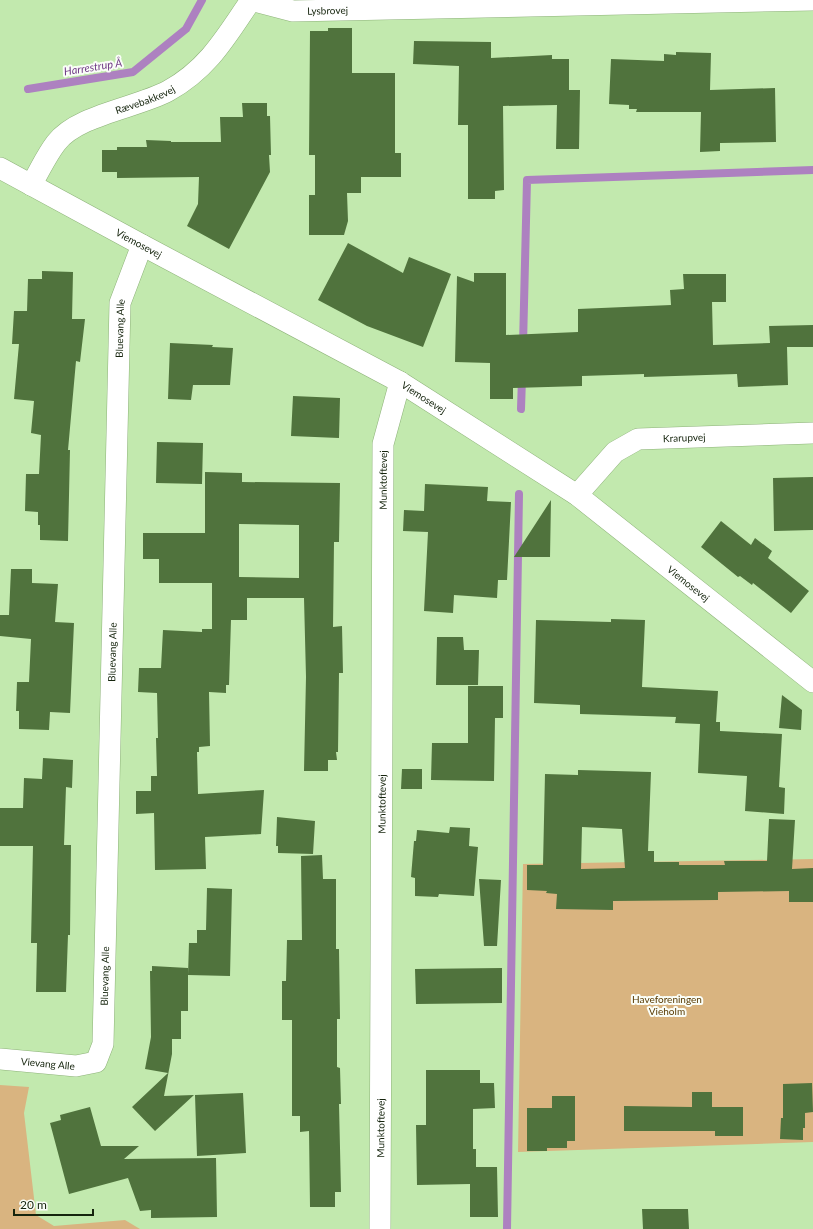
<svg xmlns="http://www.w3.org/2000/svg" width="813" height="1229" font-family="Lato,sans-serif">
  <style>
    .green { fill: #d9b480 }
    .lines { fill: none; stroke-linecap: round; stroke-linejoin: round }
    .stream { stroke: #ad81c0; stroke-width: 8 }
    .building { fill: #50733d; fill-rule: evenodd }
    .street-casing { stroke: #8db279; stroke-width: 22 }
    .street { stroke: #fff; stroke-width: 21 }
    .labels { text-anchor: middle; stroke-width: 4; stroke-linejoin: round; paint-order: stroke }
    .street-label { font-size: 10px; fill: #15240d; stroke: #fafef8 }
    .park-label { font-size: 10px; fill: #583900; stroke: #fafef8 }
    .water-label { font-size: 11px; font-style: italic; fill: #703a86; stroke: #fafef8 }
  </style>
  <rect width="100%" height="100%" fill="#c2e9ae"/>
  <!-- green -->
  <path class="green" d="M813 859V1142L518 1152 523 864Z
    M0 1085 29 1087 24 1113 36 1215 54 1226 125 1220 140 1229H0Z"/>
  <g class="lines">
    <!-- stream -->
    <path class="stream" d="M28 89 133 72 186 29 202 0
      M523 345 527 180 813 170
      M521 409 522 378
      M507 1229 519 494"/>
  </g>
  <!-- building -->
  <path class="building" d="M328 28H352V73H395V153H401V177H361V193H347L348 221 344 235H309V195H315V155H309L310 31H328Z
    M414 41 491 42V58L552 55V59H569V90H580L579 149H556L557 105 503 106 504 190 495 191V199H468V125H458L459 66 413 64Z
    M676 52 711 53 710 90 775 88 776 142 720 143V151L700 152 701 112H636L637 109H629V105L609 104 611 59 664 61V54L676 55Z
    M242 103H267V116H270L271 155H269L270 172 229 249 187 226 198 204 199 177 117 178V172H102V150H117V147H147L146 140 171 141V142H221L220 117H243Z
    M348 243 403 273 409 257 451 274 423 347 367 326 318 300Z
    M42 271 73 272 72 319H85L80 362 76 361 68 450H70L68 541 40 540V525H38V512L25 511 26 474H39L41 435 31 433 34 401 14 399 19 344H12L14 311H27L28 279H42Z
    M474 273H506V335L578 332V309L671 305 670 290 684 289 683 274H726V302H712L713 345 770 343 769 326 813 325V347H787L788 385 738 387 737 374 644 377V374L582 376V386L513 388V399H490V363L455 362 457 276 474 282Z
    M170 343 213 345 212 347 233 348 230 385H193L191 400 168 399Z
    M293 396 340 398 339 438 291 436Z
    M157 442 203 443 202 484 156 483Z
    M205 472 242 473V482L340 483 339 542H334L333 627 342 626 343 673H339L338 752H336L337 760H328V771H304L306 677 304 598H247V620H231L229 685H226V693L209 692 210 746 199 747V752H197L198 794 264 790 261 834 205 837 206 869 155 870 154 813 136 814V791H151V776H157L156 738H158L157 693 138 692 139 668H161L163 630 202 632V629H212V583H159V559H143V533H205ZM239 524 299 525V578L239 577Z
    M813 477V530L774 531 773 478Z
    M425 484 488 487 487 501 511 502 507 580H498L497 598 454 595 453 613 424 611 428 532 403 531 404 510 424 511Z
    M551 500 550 557H514Z
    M721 521 751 545 755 538 772 551 768 558 809 591 791 613 753 583 752 585 740 576 738 577 701 547Z
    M11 569H32V583L58 584 55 622 74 623 70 713 50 712 49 730 19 729V711H16L17 682H29L31 639 0 636V615H9Z
    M611 619 645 620 642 687 718 691 716 722H720V731L782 734 779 787 785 788 784 814 745 811 747 776 698 773 700 724 675 723 676 717 580 714V705L534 703 536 620 611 622Z
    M437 637H463L464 650H479L478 685H436Z
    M468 686H503V718H495L494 781 431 780 432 743H468Z
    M782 695 802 710 801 730 779 728Z
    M43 758 73 760 72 788 66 787 64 845H71L70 935H68L66 992H36L37 943H31L33 846H0V808H23L24 778 42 779Z
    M402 769H422V789H401Z
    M578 770 651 772 648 851H654V862H679V865H725L724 861H767L769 819 795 820 792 869 813 868V902H789V891L718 892V900L613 901V910L556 909 557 894 546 893 547 891 527 890V865H543L545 774 578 775ZM582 827 622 829 625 868 581 869Z
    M277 817 315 821 313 854 278 853V846H276Z
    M450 827 470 828 469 846 478 847 474 896 439 894 438 897 415 896V878L411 877 414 841H416L417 830 449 833Z
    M322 855 323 879H336V949H339L340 1019H337V1067L340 1068 341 1104H339L341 1192H335V1207H310L309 1131 300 1132V1116H292V1020H282V981H286L287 940H302L301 856Z
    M479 879 501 880 497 946H484Z
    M207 888 232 889 230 976 188 975 189 943H197V930H206Z
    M152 966 188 968V1011H181V1039H172V1054L164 1096 194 1095 155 1131 132 1107 168 1073 145 1069 151 1037 150 971H152Z
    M502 968V1003L416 1004 415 969Z
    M426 1070H480V1083H494L495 1108 473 1109V1149H476V1167H497L498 1217H470V1184L417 1185 416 1125H426Z
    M812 1083 813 1112 805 1113V1128H803V1140L780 1139 781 1118H783V1084Z
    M692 1092H712V1107H743V1136H715V1131H624V1106L692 1107Z
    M243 1093 246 1153 197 1156 195 1095Z
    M552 1096H575V1141H567V1148H547V1151H527V1108H552Z
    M90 1107 101 1146H139L124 1159 216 1158 217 1217 151 1218V1210L140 1211 128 1178 69 1194 50 1123 61 1120 60 1115Z
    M642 1209H688L689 1229H643Z"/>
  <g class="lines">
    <defs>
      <g id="street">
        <path id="s1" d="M251 0 293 11 813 0"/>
        <path id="s2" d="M0 168 142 245 400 382 577 495 813 682"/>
        <path id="s3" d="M31 185C39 172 46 156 56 143 77 115 136 108 168 91 208 69 226 37 251 0"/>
        <path id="s4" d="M577 495 615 452 638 439 813 433"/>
        <path id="s5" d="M0 1059 76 1066 96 1062 103 1044 120 303 142 245"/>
        <path id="s6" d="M380 1229 383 444 400 382"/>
      </g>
    </defs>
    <!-- street casing -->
    <use href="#street" class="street-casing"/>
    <!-- street -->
    <use href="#street" class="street"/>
  </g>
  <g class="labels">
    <!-- street labels -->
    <g class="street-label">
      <text dy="4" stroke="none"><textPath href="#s1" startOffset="78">Lysbrovej</textPath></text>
      <text dy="4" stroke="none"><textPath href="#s3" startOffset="149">Rævebakkevej</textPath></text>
      <text dy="4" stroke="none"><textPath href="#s2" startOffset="158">Viemosevej</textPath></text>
      <text dy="4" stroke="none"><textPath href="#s5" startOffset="832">Bluevang Alle</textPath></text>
      <text dy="4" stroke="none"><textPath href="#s2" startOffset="482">Viemosevej</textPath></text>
      <text dy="4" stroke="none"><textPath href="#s4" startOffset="130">Krarupvej</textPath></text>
      <text dy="4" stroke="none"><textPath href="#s6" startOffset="749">Munktoftevej</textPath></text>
      <text dy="4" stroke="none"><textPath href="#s2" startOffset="806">Viemosevej</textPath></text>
      <text dy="4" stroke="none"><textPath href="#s5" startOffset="508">Bluevang Alle</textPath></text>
      <text dy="4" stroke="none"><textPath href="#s6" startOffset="425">Munktoftevej</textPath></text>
      <text dy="4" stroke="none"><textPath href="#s5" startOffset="184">Bluevang Alle</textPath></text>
      <text dy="4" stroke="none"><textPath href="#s5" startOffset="48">Vievang Alle</textPath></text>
      <text dy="4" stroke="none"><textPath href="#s6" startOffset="101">Munktoftevej</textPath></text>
    </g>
    <!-- park labels -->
    <g class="park-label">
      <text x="667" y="1003">Haveforeningen<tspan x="667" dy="12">Vieholm</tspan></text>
    </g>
    <!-- water labels -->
    <g class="water-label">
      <text transform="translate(93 67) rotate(-9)" y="4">Harrestrup Å</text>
    </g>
  </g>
  <!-- scale -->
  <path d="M14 1209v6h79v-6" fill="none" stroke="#15240d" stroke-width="2"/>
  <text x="20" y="1209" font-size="12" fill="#15240d" stroke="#fafef8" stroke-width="3" paint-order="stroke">20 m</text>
</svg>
